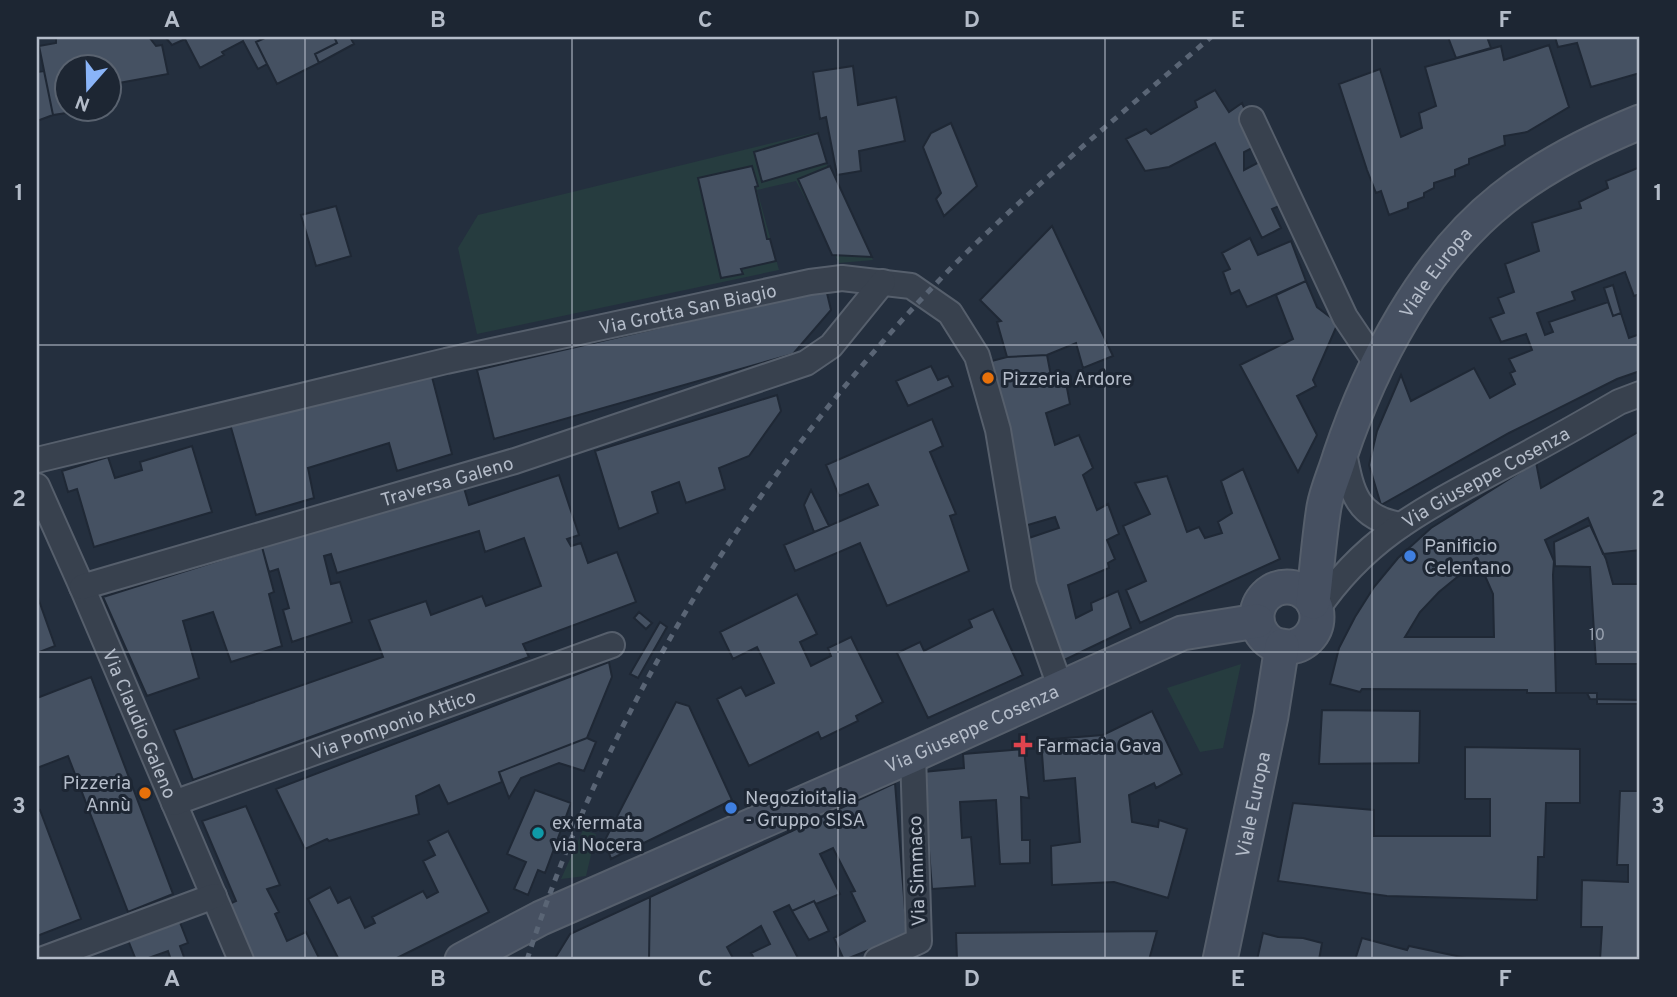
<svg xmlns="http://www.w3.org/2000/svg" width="1677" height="997" font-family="Overpass,sans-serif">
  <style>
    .green { fill: #263c3f }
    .building { fill: #455162; stroke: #1f2835; stroke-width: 2; fill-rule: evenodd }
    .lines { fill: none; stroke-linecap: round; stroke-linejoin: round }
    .street-casing { stroke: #565f6c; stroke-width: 28 }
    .secondary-casing { stroke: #565f6c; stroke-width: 37 }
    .street { stroke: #38414e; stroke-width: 24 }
    .secondary { stroke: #465061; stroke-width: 33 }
    .rail { stroke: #5a6575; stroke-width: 5; stroke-dasharray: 7 7; stroke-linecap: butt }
    .grid { fill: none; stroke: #b4bcc9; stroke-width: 2; stroke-opacity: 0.55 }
    .food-dot { fill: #e8710a; stroke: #1d2633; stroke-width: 2.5 }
    .shop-dot { fill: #3f7fe0; stroke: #1d2633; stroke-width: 2.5 }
    .health-dot { fill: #e0444e; stroke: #1d2633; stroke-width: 2.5 }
    .culture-dot { fill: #0f9aa8; stroke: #1d2633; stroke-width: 2.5 }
    .labels { text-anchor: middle; stroke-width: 6; stroke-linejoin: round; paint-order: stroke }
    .number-label { font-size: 16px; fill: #98a1af }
    .street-label { font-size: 19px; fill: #b4bcc9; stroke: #1d2633 }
    .poi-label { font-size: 19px; fill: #b4bcc9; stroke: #1d2633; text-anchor: start }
    .neatline { fill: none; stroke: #b4bcc9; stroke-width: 2.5 }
    .grid-label { font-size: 23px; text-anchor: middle; font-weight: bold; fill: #b4bcc9 }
  </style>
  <rect width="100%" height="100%" fill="#242f3e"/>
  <!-- green -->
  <path class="green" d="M817 132 825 161 873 260 839 263 796 181 757 190 779 270 477 334 458 248 478 215Z
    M1241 664 1223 748 1200 752 1167 688Z
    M583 830 596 834 586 876 561 879Z"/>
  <!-- building -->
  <path class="building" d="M56 37H149L156 46 162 45 168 74 108 85V66H66V108H72L73 112 53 115 39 46 56 43Z
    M165 37H267L256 42 267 64 258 69 243 41 222 52 224 55 200 68 185 39 172 45Z
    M267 37H334L337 43 315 54 319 63 277 84 256 42Z
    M334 37H350L354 44 319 63 315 54 337 43Z
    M1448 37H1487L1491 48 1456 58Z
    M1555 37H1640V73L1591 87 1577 43 1558 47Z
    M1549 45 1569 107 1527 132 1504 136 1505 145 1469 159V164L1455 170V176L1434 183V188L1424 193V197L1408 203V208L1389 215 1381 191 1376 193 1367 170 1339 84 1380 69 1401 137 1422 128 1419 113 1436 106 1425 67 1501 46 1504 60Z
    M853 66 858 105 896 97 905 141 859 151 861 171 837 175 826 117 820 119 813 72Z
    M44 71 53 115 37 121V72Z
    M1215 90 1229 112 1242 103 1260 144 1244 152V170L1263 160 1284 204 1272 209 1281 228 1262 238 1215 143 1169 167 1145 171 1126 139 1146 129 1151 134 1197 107 1195 101Z
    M951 123 977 186 944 216 936 199 941 193 923 147 931 133Z
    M818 133 827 163 762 182 754 152Z
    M752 166 758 186 755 187 767 239H770L776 261 741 269 743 274 721 278 698 178Z
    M830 166 872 257 832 255 798 179Z
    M1640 167V294L1634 296 1625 272 1572 292 1575 300 1537 313 1545 335 1553 332 1549 322 1608 302 1613 316 1621 313 1629 338 1640 334V371L1617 379 1509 433 1381 505 1369 465 1377 431 1401 375 1411 401 1474 368 1490 398 1515 384 1510 373 1515 371 1509 359 1532 350 1526 334 1501 342 1490 318 1504 313 1498 298 1514 292 1505 264 1539 251 1532 223 1581 208 1579 202 1608 188 1606 181Z
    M336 206 351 256 316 266 301 215Z
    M1052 226 1113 356 1083 368 1076 343 1047 355 1007 357 997 322 1001 321 980 300Z
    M1250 238 1258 255 1291 241 1306 281 1247 307 1239 290 1231 294 1223 272 1230 269 1222 253Z
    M1306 281 1317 307 1338 323 1313 380 1316 386 1297 396 1317 435 1298 472 1240 365 1293 339 1276 295Z
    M1613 285 1621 313 1613 316 1604 288Z
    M826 289 831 310 793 354 494 439 477 370Z
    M1047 355 1051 376 1064 372 1070 404 1046 413 1055 445 1079 435 1093 468 1083 475 1097 510 1108 504 1119 534 1107 540 1115 559 1108 563 1109 568 1068 585 1076 618 1092 610 1091 603 1118 591 1131 628 1058 663 1023 540 1059 528 1055 517 1021 527 984 363 1007 357Z
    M931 366 938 380 948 376 953 386 908 406 896 381Z
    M431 373 452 454 397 471 389 443 308 468 314 498 256 515 230 424Z
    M777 395 781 411 749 456 719 468 725 489 686 503 679 482 652 492 658 513 619 529 595 451Z
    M932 419 943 446 930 452 956 514 950 516 969 571 887 606 860 543 795 571 784 545 878 505 868 484 839 496 826 465Z
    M1640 431V584H1613L1606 559 1590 525 1554 542 1555 566 1590 567 1596 664H1640V704H1597V693H1527V690L1362 689 1360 692 1330 684 1339 648 1355 617 1374 587 1398 558 1431 528 1536 462 1541 488ZM1478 560 1493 594 1494 637H1405L1420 612 1439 592Z
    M192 446 212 512 94 547 77 489 68 492 62 471 108 457 115 478 142 470 140 462Z
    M1243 469 1280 559 1140 623 1126 590 1146 581 1123 526 1150 514 1135 483 1167 476 1187 532 1199 527 1205 538 1222 533 1218 522 1232 513 1221 481Z
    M559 475 579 535 567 539 571 546 581 543 588 563 617 552 636 602 523 644 529 657 193 780 174 730 383 657 369 620 426 601 431 615 482 596 486 606 541 586 524 538 485 552 479 531 337 573 331 554 324 556 331 584 340 582 352 622 292 642 283 610 289 608 278 569 269 572 262 547 464 488 469 505Z
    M811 490 829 526 814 532 804 505Z
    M1588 518 1603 554 1640 550V700L1590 699 1587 693H1556L1553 575 1554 561 1545 540Z
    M262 547 274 592 269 594 282 646 231 662 213 612 183 621 199 678 147 696 103 597Z
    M797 594 817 634 800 642 811 666 831 656 828 648 851 637 883 702 856 716 858 721 821 739 818 732 749 766 717 699 741 687 746 696 774 683 757 647 733 659 720 632Z
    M37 595 55 646 37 653Z
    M993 609 1023 675 928 718 897 653 920 642 924 651 972 627 969 620Z
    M639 612 652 623 646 629 634 618Z
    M660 622 667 627 638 678 630 674Z
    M609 662 612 677 587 738 499 772 502 782 448 804 439 785 416 796 419 814 329 841 327 839 305 849 276 789Z
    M91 677 173 894 128 912 68 756 37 768V698Z
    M676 702 689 706 732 800 611 859 605 840Z
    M1322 710 1420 711 1419 763 1319 764Z
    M1152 711 1182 774 1156 788 1154 783 1129 795 1132 822 1158 827 1159 820 1187 829 1168 898 1114 882 1052 885 1051 846 1080 842 1075 778 1044 781 1041 740 1103 735Z
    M587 738 596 742 584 771 559 763 521 778 509 798 499 772Z
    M1465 747 1580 749V803H1546L1544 857H1538L1537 900 1387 896 1278 881 1293 803 1374 810V836H1490V799H1465Z
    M1024 749 1029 798 1021 797 1022 840H1030V863L1000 864 996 800 960 802 962 838 971 837 975 886 932 889 923 772 964 768 963 754Z
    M895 783 907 935 844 960 834 938 865 921 851 892 855 891 833 848 820 854 840 894 816 904 814 901 792 911 789 905 774 912 799 960H755L751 953 770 944 761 926 727 947 734 960H649L650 897Z
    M535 790 571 803 545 873 538 870 528 895 514 889 526 862 507 854Z
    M1620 791H1640V960H1600L1602 927H1581L1582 880 1628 882V865H1617Z
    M246 806 280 885 267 889 279 912 275 914 287 941 306 932 320 960H252L227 905 236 901 202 821Z
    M40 810 81 919 37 936V812Z
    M448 831 489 912 393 960H339L308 899 330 887 338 903 350 897 365 928 375 923 372 917 423 891 427 898 438 892 423 861 435 855 428 841Z
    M650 897 649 960H554L570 934Z
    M814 901 829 931 809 940 792 911Z
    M179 920 188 943 180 946 185 960H171L168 951 143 960H136L128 940Z
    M1157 931 1149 960H957L956 933Z
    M1263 933 1278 937 1303 938 1322 943 1319 960H1257Z
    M1362 938 1407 950 1409 946 1466 958H1555V960H1355Z"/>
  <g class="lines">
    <defs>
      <g id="street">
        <path d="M1252 119 1345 317 1376 363"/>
        <path d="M1343 448C1351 488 1354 518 1401 525"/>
        <path id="s1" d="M37 460 446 361 810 282 842 278 911 286 950 313 977 356 998 430 1024 585 1056 675 1064 688"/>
        <path id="s2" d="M37 486 82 587 241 960"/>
        <path id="s3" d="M82 587 515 461 806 363 831 346 883 282"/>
        <path id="s4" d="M1316 611C1367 535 1428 507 1506 465 1544 445 1581 424 1619 402L1640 394"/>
        <path id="s5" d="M174 803 612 645"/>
        <path d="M41 960 214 896"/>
        <path d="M877 960 919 941 913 755"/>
      </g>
      <g id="secondary">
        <circle cx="1287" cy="617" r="30"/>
        <path id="s6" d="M1313 602C1317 570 1319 538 1324 507 1327 490 1335 473 1340 456 1371 364 1424 261 1502 199 1543 166 1591 142 1640 122"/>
        <path id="s7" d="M462 960 541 918 913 755 1182 633 1257 621"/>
        <path id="s8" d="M1220 960 1271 716 1282 646"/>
      </g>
    </defs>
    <!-- street casing -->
    <use href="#street" class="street-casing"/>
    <!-- secondary casing -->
    <use href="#secondary" class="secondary-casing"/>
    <!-- street -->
    <use href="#street" class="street"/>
    <!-- secondary -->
    <use href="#secondary" class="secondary"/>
    <!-- rail -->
    <path class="rail" d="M527 960C611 698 767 453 961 258 1040 180 1127 109 1211 37"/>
  </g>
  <!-- grid -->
  <path class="grid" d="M305 37V960M572 37V960M838 37V960M1105 37V960M1372 37V960M37 345H1640M37 652H1640"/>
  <!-- markers -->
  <g class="food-dot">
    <circle cx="988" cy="378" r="7"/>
    <circle cx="145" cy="793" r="7"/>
  </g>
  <g class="shop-dot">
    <circle cx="1410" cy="556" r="7"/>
    <circle cx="731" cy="808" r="7"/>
  </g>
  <path class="health-dot" d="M1019.5 734.5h7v7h7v7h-7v7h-7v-7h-7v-7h7z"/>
  <circle class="culture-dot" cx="538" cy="833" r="7"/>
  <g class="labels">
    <!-- number labels -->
    <g class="number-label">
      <text x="1597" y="640">10</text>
    </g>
    <!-- street labels -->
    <g class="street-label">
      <text dy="7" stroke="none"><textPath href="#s6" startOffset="357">Viale Europa</textPath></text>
      <text dy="7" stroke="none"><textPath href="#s1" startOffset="668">Via Grotta San Biagio</textPath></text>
      <text dy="7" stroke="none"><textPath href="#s4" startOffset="219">Via Giuseppe Cosenza</textPath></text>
      <text dy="7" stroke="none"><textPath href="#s3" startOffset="380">Traversa Galeno</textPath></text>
      <text dy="7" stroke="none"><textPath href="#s2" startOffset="259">Via Claudio Galeno</textPath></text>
      <text dy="7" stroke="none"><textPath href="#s5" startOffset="233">Via Pomponio Attico</textPath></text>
      <text dy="7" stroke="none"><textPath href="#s7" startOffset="560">Via Giuseppe Cosenza</textPath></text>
      <text dy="7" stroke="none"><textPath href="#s8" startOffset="159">Viale Europa</textPath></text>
      <text transform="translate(916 871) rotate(-92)" y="7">Via Simmaco</text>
    </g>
    <!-- poi labels -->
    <g class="poi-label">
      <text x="1002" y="385">Pizzeria Ardore</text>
      <text x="1424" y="552">Panificio<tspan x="1424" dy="22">Celentano</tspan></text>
      <text x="1037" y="752">Farmacia Gava</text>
      <text x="131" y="789" text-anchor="end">Pizzeria<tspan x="131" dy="22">Annù</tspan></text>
      <text x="745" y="804">Negozioitalia<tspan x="745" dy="22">- Gruppo SISA</tspan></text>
      <text x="552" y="829">ex fermata<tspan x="552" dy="22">via Nocera</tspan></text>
    </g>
  </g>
  <!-- border -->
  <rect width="1677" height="997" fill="none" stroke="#1d2633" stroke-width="77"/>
  <!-- north arrow -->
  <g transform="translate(88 88) rotate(200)"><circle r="33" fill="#1d2633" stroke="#59626f" stroke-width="2"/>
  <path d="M0-5L12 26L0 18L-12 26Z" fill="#8ab4f8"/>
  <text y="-10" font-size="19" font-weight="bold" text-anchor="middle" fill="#b4bcc9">N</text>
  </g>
  <rect x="38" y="38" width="1600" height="920" class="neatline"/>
  <g class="grid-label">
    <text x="172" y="27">A</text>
    <text x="438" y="27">B</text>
    <text x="705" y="27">C</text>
    <text x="972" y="27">D</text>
    <text x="1238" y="27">E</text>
    <text x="1505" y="27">F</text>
    <text x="19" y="200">1</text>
    <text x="1658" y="200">1</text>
    <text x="19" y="506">2</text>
    <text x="1658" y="506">2</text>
    <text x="19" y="813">3</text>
    <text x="1658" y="813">3</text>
    <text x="172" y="986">A</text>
    <text x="438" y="986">B</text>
    <text x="705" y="986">C</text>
    <text x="972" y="986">D</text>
    <text x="1238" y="986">E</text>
    <text x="1505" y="986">F</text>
  </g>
</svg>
